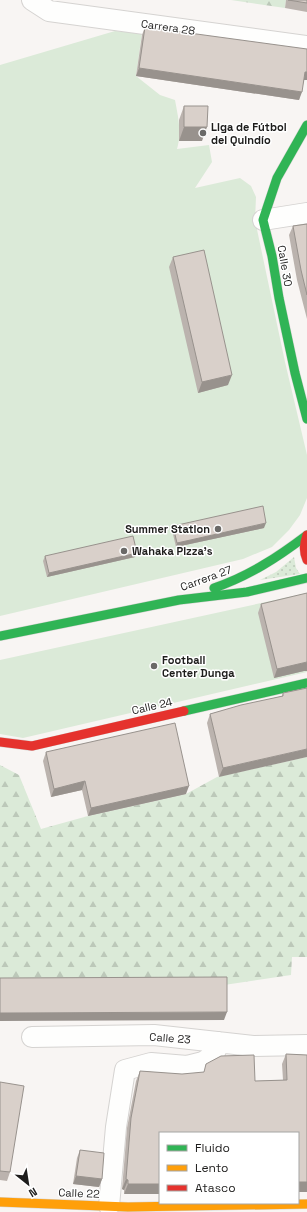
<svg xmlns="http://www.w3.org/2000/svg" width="307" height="1212" font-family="'Space Grotesk',sans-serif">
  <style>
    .green { fill: url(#green-dots) }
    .forest { fill: url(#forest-firs) }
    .pitch { fill: #dbead8 }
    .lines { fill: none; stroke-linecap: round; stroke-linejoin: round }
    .street-casing { stroke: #d5d3d1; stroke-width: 22 }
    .fast-casing { stroke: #d5d3d1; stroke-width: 10 }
    .slow-casing { stroke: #d5d3d1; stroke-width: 10 }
    .jam-casing { stroke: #d5d3d1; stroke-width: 10 }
    .street { stroke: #fefefd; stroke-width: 20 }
    .fast { stroke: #30b455; stroke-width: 9 }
    .slow { stroke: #ff9f0a; stroke-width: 9 }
    .jam { stroke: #e5322d; stroke-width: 9 }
    .wall { fill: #bbb3ae }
    .shaded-wall { fill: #98928d }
    .building { fill: #d9d0ca; stroke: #98928d }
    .poi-dot { fill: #6a6967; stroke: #fff; stroke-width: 1.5 }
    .labels { text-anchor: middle; stroke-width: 3; stroke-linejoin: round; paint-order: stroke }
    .street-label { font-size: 11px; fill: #1e1d1c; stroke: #fff }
    .poi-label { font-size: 11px; font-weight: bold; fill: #1e1d1c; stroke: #fff; text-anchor: start }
  </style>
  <defs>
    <pattern id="green-dots" width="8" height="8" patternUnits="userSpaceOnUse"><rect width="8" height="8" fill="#dbead8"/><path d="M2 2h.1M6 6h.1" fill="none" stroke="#bcc8b9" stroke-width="1.8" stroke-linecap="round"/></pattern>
    <pattern id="forest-firs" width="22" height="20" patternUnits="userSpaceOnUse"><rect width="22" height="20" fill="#dbead8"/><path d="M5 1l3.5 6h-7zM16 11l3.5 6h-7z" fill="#bcc8b9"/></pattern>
  </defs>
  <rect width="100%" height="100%" fill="#f8f5f3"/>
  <!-- green -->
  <path class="green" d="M294 557 296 568 300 574 260 580 276 572Z"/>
  <!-- forest -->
  <path class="forest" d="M231 0H286L285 8Z
    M307 757V957H292L291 975 224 985 0 986V765L19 775 41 829 88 816 186 794 217 777Z"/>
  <!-- pitch -->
  <path class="pitch" d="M115 31 142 33 136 76 160 95 175 100C178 116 182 133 177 149L209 145 212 162 195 188 240 178 251 186 256 197 255 220 285 362 307 455V498L300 515 289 530 272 547 243 559 0 616V65Z
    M307 593V672L23 738 0 734V660Z"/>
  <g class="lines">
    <defs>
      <path id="street" d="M32 0 49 11 307 46
        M263 220 307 213
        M32 1037 154 1035 253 1046 307 1045
        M109 1206 116 1127 125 1070 151 1063 187 1066 203 1062 214 1055 219 1042"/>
      <path id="fast" d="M307 125 277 178 263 220 272 256 279 298 295 373 307 419
        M214 588C249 576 278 557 307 535
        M0 636 179 600 247 592 307 578
        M184 711 307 683"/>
      <path id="slow" d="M0 1202 128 1207 307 1204"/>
      <path id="jam" d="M307 535C304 544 303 551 307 560
        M0 742 32 746 184 711"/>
    </defs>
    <!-- street casing -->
    <use href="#street" class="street-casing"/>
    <!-- fast casing -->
    <use href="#fast" class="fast-casing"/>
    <!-- slow casing -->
    <use href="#slow" class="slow-casing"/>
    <!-- jam casing -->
    <use href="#jam" class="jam-casing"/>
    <!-- street -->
    <use href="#street" class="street"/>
    <!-- fast -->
    <use href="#fast" class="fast"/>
    <!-- slow -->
    <use href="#slow" class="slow"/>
    <!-- jam -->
    <use href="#jam" class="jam"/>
  </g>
  <!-- wall -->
  <path class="wall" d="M286 0H307V12L285 8Z
    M145 27 304 80 299 100 136 76 142 35Z
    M184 106 202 141H179V120Z
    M307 224V319L297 280 289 235 293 226Z
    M173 257 228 385 198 393 169 267Z
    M173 526 264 528 176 547 172 530Z
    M137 553 135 557 47 577 43 561 45 556Z
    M261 604 304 671 274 678 258 613Z
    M307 688 219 777 207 723 210 714 282 696 283 693Z
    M46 752 186 794 88 816 82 790 51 797 43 761Z
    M286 1054 307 1055V1192H298V1133H160L124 1194V1190L122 1189 127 1128 136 1081 140 1071 255 1081 283 1080 282 1064Z
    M0 1082 10 1172 7 1181 0 1180Z
    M80 1150 102 1179 99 1187 73 1184 77 1158Z"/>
  <!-- shaded-wall -->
  <path class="shaded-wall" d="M139 68 302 92 299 100 136 76Z
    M305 72H307V80H302Z
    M184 127H207L202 141H179Z
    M232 375 228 385 198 393 202 382Z
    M266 523 264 528 176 547 177 543Z
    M137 553 135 557 47 577 49 573Z
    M307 662V671H304L274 678 277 669Z
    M307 749V757L219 777 223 768Z
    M85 781 82 790 51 797 54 789Z
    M189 786 186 794 88 816 91 808Z
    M227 1012 224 1020 0 1021V1013Z
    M76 1176 102 1179 99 1187 73 1184Z
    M126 1179 128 1180 124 1190 122 1189Z
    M298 1182H307V1192H298Z
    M128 1184H160V1194H124Z"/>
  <!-- building -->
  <path class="building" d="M288 0H307V3Z
    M145 27 307 49V72H305L302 92 139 68Z
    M184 106H208L207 127H184Z
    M307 224V295L301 270 293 226Z
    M204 250 232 375 202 382 173 257Z
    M263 506 266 523 177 543 173 526Z
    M133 536 137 553 49 573 45 556Z
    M307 593V662L277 669 261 604Z
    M307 688V749L223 768 210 714 241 705 283 696V693Z
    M175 723 189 786 91 808 85 781 54 789 46 752Z
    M227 977V1012L0 1013V978Z
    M286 1054 307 1055V1182H298V1133H160V1184H128V1180L126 1179 131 1118 140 1071 182 1074 204 1072 206 1064 221 1056 254 1055 255 1081 287 1080Z
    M0 1082 24 1086 10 1172 0 1171Z
    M80 1150 104 1153 102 1179 76 1176Z"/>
  <!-- markers -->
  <g class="poi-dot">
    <circle cx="203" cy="133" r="4"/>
    <circle cx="218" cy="529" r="4"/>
    <circle cx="124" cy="551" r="4"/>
    <circle cx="154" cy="666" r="4"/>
  </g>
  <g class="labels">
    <!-- street labels -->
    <g class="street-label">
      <text transform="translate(168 27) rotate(8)" y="4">Carrera 28</text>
      <text transform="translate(285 266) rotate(80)" y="4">Calle 30</text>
      <text transform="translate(206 578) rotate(-20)" y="4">Carrera 27</text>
      <text transform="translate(152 706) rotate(-13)" y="4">Calle 24</text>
      <text transform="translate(170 1038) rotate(4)" y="4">Calle 23</text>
      <text transform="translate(79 1193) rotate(2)" y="4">Calle 22</text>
    </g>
    <!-- poi labels -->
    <g class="poi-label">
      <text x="211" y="131">Liga de Fútbol<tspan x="211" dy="13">del Quindío</tspan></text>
      <text x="210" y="533" text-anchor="end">Summer Station</text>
      <text x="132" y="555">Wahaka Pizza's</text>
      <text x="162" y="664">Football<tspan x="162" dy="13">Center Dunga</tspan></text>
    </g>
  </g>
  <!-- legend -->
  <rect x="159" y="1132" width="140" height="72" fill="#ffffff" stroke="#a5a5a4"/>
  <rect x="167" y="1145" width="20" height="6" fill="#30b455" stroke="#a5a5a4"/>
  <text x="195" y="1152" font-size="12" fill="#1e1d1c">Fluido</text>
  <rect x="167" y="1165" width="20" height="6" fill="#ff9f0a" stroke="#a5a5a4"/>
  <text x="195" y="1172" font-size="12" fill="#1e1d1c">Lento</text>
  <rect x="167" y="1185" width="20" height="6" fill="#e5322d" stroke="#a5a5a4"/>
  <text x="195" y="1192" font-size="12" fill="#1e1d1c">Atasco</text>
  <!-- north arrow -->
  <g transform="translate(28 1184) rotate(150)" stroke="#ffffff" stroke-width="3" paint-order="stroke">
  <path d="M0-3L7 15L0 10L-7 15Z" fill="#1e1d1c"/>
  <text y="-6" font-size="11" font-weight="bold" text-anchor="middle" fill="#1e1d1c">N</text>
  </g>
</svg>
